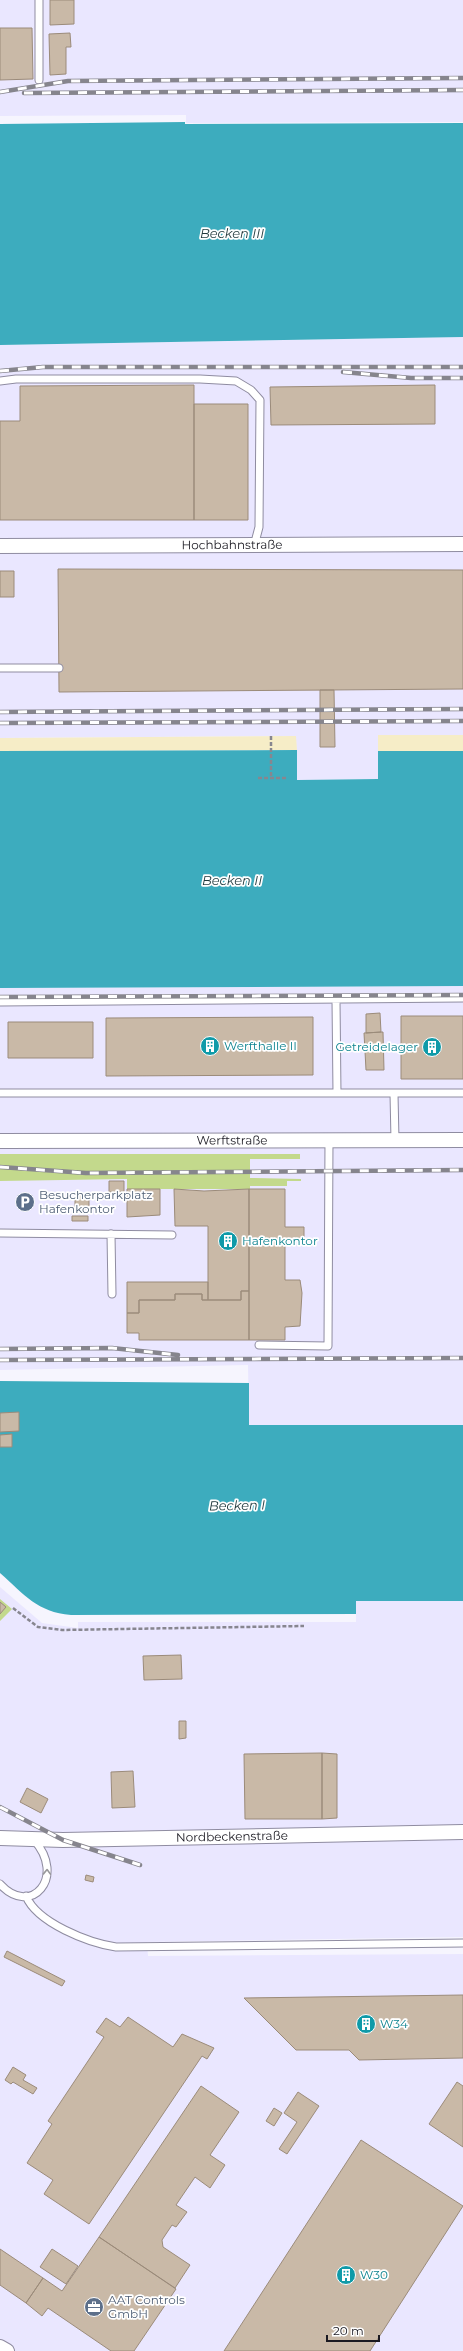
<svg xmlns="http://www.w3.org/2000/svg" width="463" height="2351" font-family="Montserrat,sans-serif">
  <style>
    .built { fill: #eae7ff }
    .green { fill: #c3d98c }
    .sand { fill: #f6edc7 }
    .water { fill: #3dacbe }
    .building { fill: #c9b9a7; stroke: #9b8b7a }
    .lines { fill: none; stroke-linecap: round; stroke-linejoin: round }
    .service-casing { stroke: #8f8ca1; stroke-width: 9 }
    .minor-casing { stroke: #8f8ca1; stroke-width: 16 }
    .path { stroke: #87868f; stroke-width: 2.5; stroke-dasharray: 4 2; stroke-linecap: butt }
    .service { stroke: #fff; stroke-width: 7 }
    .minor { stroke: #fff; stroke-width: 14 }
    .rail-casing { stroke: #86858d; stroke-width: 4.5 }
    .rail { stroke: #fff; stroke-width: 3; stroke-dasharray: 9; stroke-linecap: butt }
    .oneway { stroke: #98989b }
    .labels { text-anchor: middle; stroke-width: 3.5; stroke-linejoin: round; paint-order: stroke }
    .street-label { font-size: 12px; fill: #1a1921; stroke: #fff }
    .culture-label { font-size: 12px; fill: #0d838f; stroke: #fff; text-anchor: start }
    .service-label { font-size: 12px; fill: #4e5e75; stroke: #fff; text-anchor: start }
    .water-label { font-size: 13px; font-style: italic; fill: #1f383c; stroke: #fff }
  </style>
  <rect width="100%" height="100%" fill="#f6f5fe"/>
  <!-- built -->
  <path class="built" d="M0 0H463V122L186 123V115L0 116Z
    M463 337V735H378V779L297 780 296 736 0 738V345Z
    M463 986V1425H249L248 1365 0 1370V988Z
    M0 1587 42 1623 78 1628V1622H356V1601H463V1937L147 1942 148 1956 463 1954V2351H0Z"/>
  <!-- green -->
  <path class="green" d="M0 1154H300V1159H250V1178L301 1179V1181H287V1186H250V1189H127V1179L0 1181Z
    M0 1599 12 1609 0 1621Z"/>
  <!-- sand -->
  <path class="sand" d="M378 735H463V751H378Z
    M296 736 297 750 0 751V738Z"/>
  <!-- water -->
  <path class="water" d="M185 122V124L463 123V337L0 345V124Z
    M297 750V780L378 779V751H463V986L0 988V751Z
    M0 1381 249 1383V1425H463V1601H356V1614L71 1615C37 1612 25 1595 0 1573Z"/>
  <!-- building -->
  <path class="building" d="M50 0H74V24L50 25Z
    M0 28H32L33 79 0 80Z
    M70 33 71 47H66V74L50 75 49 34Z
    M194 385V520H0V421H20V386Z
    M435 385V424L271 425 270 387Z
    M194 404H248V520H194Z
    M58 569 463 570V689L59 692Z
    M0 571H14V597H0Z
    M320 690H334L335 747H320Z
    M380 1013 381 1032 366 1033V1014Z
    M401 1016H463V1079H401Z
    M313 1017V1075L106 1076V1018Z
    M8 1022H93V1058H8Z
    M383 1032 384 1070H366L364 1033Z
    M109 1181H124V1192H109Z
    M127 1189H160V1215L127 1217Z
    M174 1189 204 1191 249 1189V1291H241V1300H208V1226H175Z
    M249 1189H285V1227H304V1240H285V1280H300L302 1293 300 1326 285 1327V1340H249Z
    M75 1194H89V1209H75Z
    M72 1216H88V1221H72Z
    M127 1282H208V1300H202V1294H175V1300H139V1313H127Z
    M241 1291H249V1340H139V1333H127V1313H139V1300H175V1294H202V1300H241Z
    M19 1412V1431L0 1432V1413Z
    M12 1434V1447H0V1435Z
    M0 1602 6 1607 0 1614Z
    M181 1655 182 1679 144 1680 143 1656Z
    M179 1721H186V1738L179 1739Z
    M322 1753V1819H245L244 1754Z
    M322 1753 337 1754V1818L322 1819Z
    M133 1771 135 1807 112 1808 111 1772Z
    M27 1788 48 1799 41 1813 20 1802Z
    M86 1875 94 1877 93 1882 85 1880Z
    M7 1951 65 1981 62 1986 4 1957Z
    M463 1995V2058L359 2060 349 2050H296L244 1998Z
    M128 2017 173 2047 182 2034 214 2048 207 2059 202 2056 89 2224 44 2194 53 2180 27 2163 52 2124 48 2121 104 2037 96 2032 106 2018 120 2027Z
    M13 2067 26 2075 23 2080 37 2088 33 2094 13 2082 11 2084 5 2080Z
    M457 2082 463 2086V2147L429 2124Z
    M201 2086 239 2112 210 2155 225 2165 210 2188 195 2177 176 2205 187 2212 176 2227 172 2225 162 2240 163 2247 190 2265 175 2288 99 2237Z
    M298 2092 319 2106 287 2154 279 2149 297 2122 284 2113Z
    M274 2108 282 2113 274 2126 266 2121Z
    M361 2140 463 2206 370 2351H224Z
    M99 2237 176 2289 134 2351H111L48 2308 42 2316 26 2303 43 2278 62 2291Z
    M0 2249 43 2278 26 2303 0 2285Z
    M52 2249 78 2266 66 2284 40 2267Z"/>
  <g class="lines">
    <defs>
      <path id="service" d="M39 0V80
        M0 381 16 379H200L236 381 251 390 260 400 259 527 254 546
        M0 668H59
        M336 1000 337 1093
        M0 1002 463 998
        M0 1093H463
        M394 1094 395 1140
        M0 1233 172 1235
        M111 1234 112 1294
        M259 1345 328 1346 329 1140
        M0 1884C31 1918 67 1877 34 1840
        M26 1896C37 1923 89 1943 116 1947L463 1943"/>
      <g id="minor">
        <path id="s1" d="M0 546 463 544"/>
        <path id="s2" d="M0 1141 463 1140"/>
        <path id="s3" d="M0 1838 63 1840 463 1832"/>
        <path d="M0 2347 7 2351"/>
      </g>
    </defs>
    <!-- service casing -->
    <use href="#service" class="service-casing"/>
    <!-- minor casing -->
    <use href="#minor" class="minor-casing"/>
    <!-- path -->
    <path class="path" d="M271 736V778
      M258 778H288
      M13 1608 38 1627 62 1630 304 1626"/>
    <!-- service -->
    <use href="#service" class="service"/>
    <!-- minor -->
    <use href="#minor" class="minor"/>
    <defs>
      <path id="rail" d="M0 92 68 81 463 78
        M24 93 463 90
        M0 371 43 367H463
        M343 372 411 378H463
        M0 712 463 709
        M0 723 463 721
        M0 997 463 995
        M0 1167 86 1173 463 1170
        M0 1349 112 1348 178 1355
        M0 1360 463 1358
        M0 1807 63 1840 140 1865"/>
    </defs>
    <!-- rail casing -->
    <use href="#rail" class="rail-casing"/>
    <!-- rail -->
    <use href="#rail" class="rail"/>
  </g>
  <!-- one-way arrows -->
  <defs><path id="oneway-chevron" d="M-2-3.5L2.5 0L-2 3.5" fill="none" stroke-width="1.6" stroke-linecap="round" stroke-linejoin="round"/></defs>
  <use class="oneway" href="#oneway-chevron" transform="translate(47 1872) rotate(-88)"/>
  <!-- icons -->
  <defs>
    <symbol id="building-disc" viewBox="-11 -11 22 22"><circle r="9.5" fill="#0f9aa8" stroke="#fff"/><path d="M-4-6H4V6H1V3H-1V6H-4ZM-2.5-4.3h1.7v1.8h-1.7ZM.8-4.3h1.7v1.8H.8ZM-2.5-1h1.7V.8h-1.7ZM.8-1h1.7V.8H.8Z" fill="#fff"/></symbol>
    <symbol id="parking-disc" viewBox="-11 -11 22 22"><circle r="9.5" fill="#5c6f8a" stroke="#fff"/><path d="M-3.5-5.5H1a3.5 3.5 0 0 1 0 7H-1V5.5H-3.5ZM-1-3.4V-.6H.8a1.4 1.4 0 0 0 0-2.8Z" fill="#fff"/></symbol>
    <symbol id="office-disc" viewBox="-11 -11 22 22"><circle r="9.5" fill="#5c6f8a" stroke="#fff"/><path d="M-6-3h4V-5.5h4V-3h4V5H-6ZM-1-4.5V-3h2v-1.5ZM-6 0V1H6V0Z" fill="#fff"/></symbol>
  </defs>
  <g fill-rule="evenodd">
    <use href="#building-disc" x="199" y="1035" width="22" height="22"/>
    <use href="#building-disc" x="421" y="1036" width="22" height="22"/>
    <use href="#parking-disc" x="14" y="1191" width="22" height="22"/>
    <use href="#building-disc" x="217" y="1230" width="22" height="22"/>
    <use href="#building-disc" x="355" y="2013" width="22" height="22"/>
    <use href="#building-disc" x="335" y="2264" width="22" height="22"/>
    <use href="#office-disc" x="83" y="2296" width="22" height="22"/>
  </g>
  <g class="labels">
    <!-- street labels -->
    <g class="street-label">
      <text dy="4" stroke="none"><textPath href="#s1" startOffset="232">Hochbahnstraße</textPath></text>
      <text dy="4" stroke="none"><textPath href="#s2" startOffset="232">Werftstraße</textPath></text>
      <text dy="4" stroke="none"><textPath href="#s3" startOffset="232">Nordbeckenstraße</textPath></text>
    </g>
    <!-- culture labels -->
    <g class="culture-label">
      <text x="224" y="1050">Werfthalle II</text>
      <text x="418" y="1051" text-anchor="end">Getreidelager</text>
      <text x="242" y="1245">Hafenkontor</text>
      <text x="380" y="2028">W34</text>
      <text x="360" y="2279">W30</text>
    </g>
    <!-- service labels -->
    <g class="service-label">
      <text x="39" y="1199">Besucherparkplatz<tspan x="39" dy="14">Hafenkontor</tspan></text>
      <text x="108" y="2304">AAT Controls<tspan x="108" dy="14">GmbH</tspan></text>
    </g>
    <!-- water labels -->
    <g class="water-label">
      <text x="232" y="238">Becken III</text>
      <text x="232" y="885">Becken II</text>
      <text transform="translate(237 1505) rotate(-1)" y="5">Becken I</text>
    </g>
  </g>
  <!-- scale -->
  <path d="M327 2335v6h52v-6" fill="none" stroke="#1a1921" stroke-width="2"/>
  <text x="333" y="2335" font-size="12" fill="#1a1921" stroke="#ffffff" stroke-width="3" paint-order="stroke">20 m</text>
</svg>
